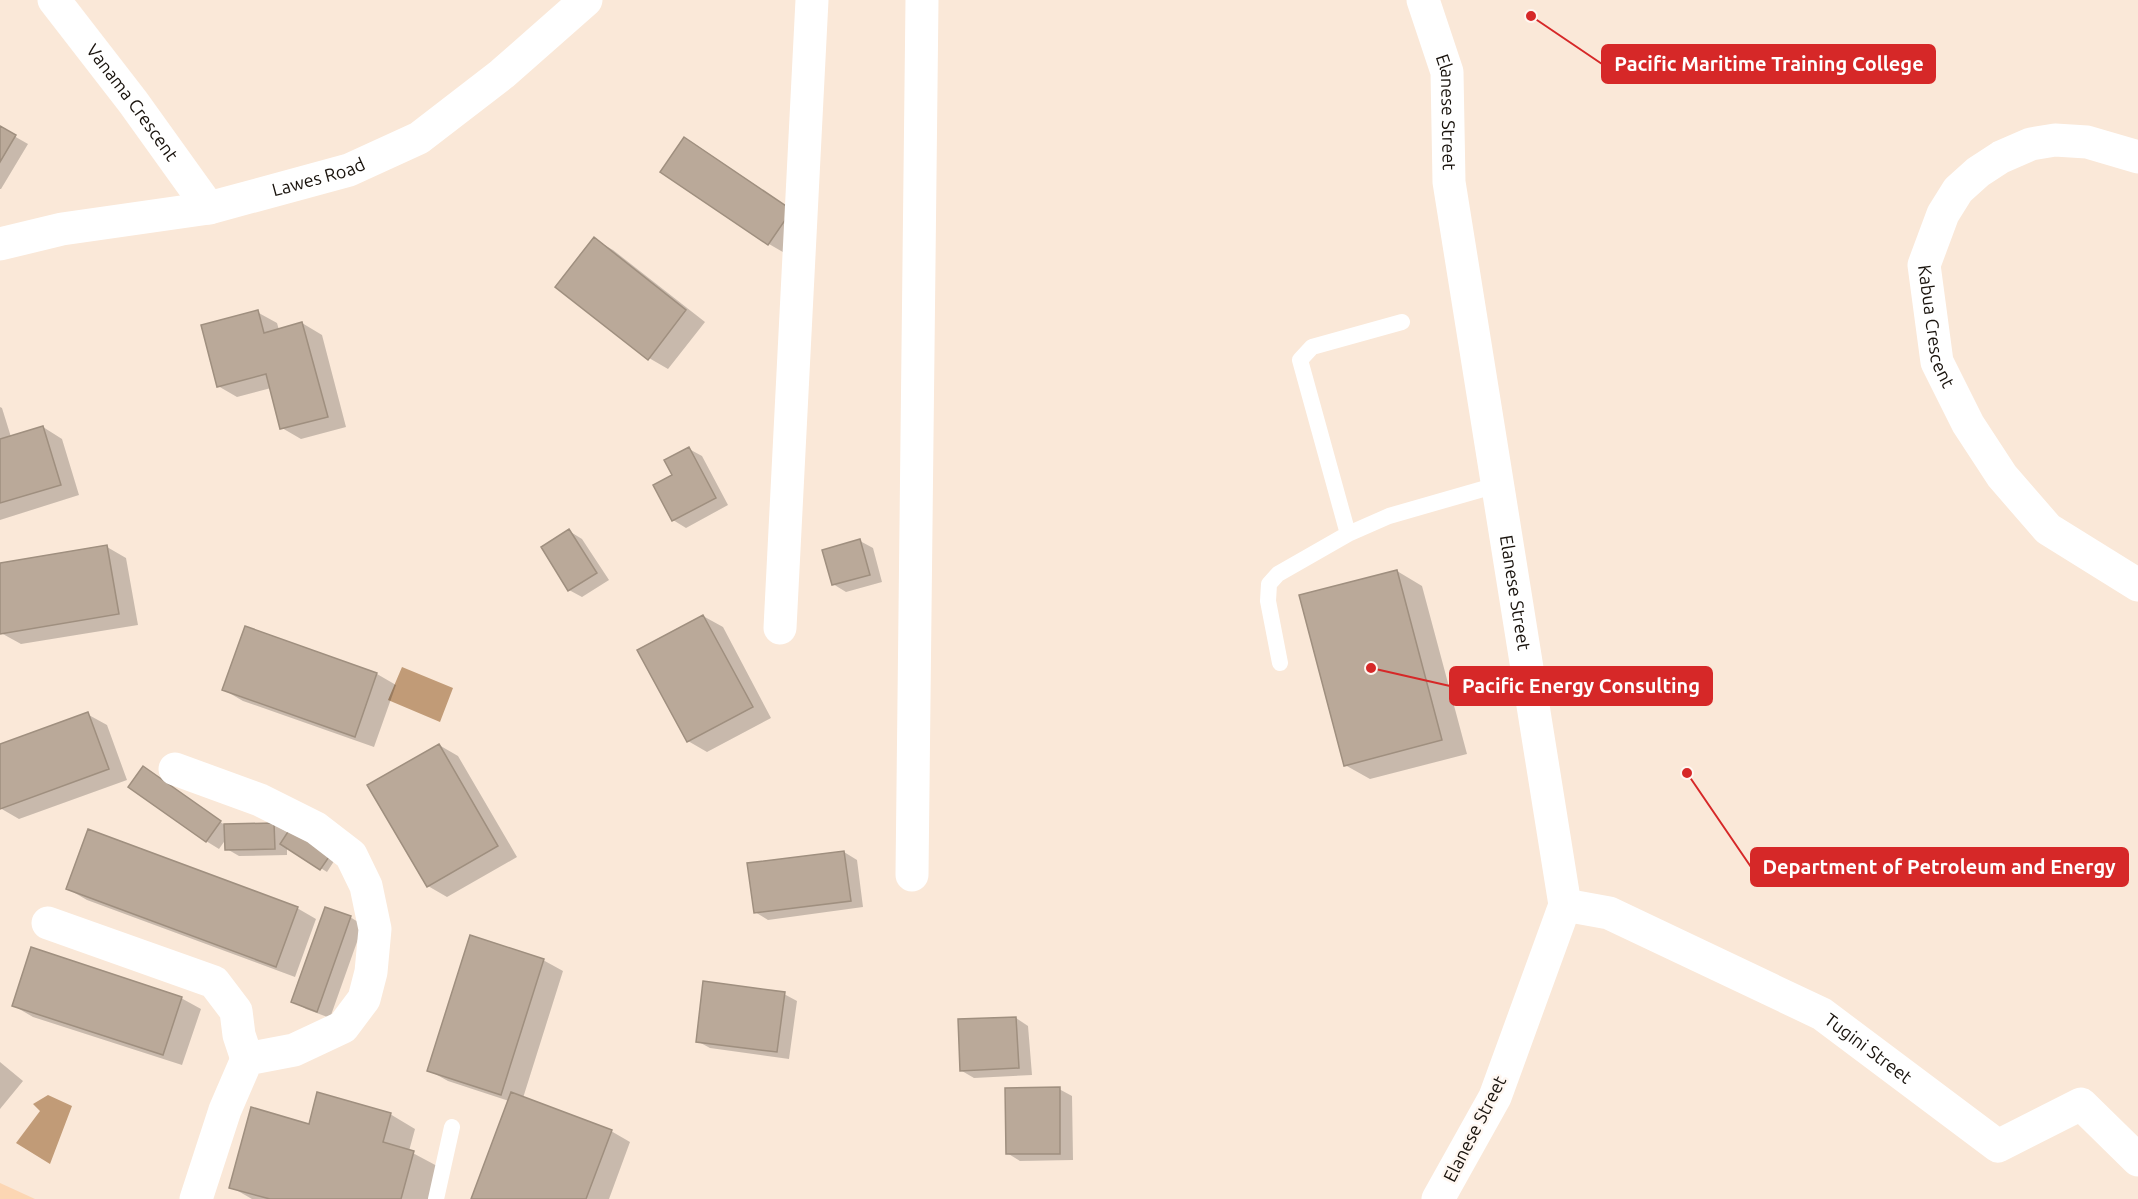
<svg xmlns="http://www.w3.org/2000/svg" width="2138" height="1199" font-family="Ubuntu,sans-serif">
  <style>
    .green { fill: #fcd6b3 }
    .water { fill: #c19b77 }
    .shadow { fill: #0003 }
    .building { fill: #baa999; stroke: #9f8f7f; stroke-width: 1.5 }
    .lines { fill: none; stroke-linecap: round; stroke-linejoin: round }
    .lane { stroke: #fff; stroke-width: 16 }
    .street { stroke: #fff; stroke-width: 33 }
    .primary { stroke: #fff; stroke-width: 33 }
    .labels { text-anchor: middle; stroke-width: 5; stroke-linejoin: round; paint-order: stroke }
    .street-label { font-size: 18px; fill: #18120c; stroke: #fff7f1 }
    .leader { fill: none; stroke: #d62828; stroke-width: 2 }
    .callout-dot { fill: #d62828; stroke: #fff7f1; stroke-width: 2 }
    .callout { fill: #d62828; stroke: #d62828; stroke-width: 2 }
    .callout-label { font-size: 20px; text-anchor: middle; font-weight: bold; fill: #fff }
  </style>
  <rect width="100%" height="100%" fill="#fae8d8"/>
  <!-- green -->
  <path class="green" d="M0 1183 35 1199H0Z"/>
  <!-- water -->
  <path class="water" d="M402 667 453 688 440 722 388 700Z
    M48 1095 72 1106 50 1164 16 1143 40 1111 33 1104Z"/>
  <!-- shadow -->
  <path class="shadow" d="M0 128 28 144 1 189H0Z
    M684 139 810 222 788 255 769 244Z
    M594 239 613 250 705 322 668 369 649 358Z
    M257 312 277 323 279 330 302 323 322 335 346 427 301 439 282 428 271 388 237 397 218 386Z
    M0 407 2 408 11 437 43 427 62 439 79 495 0 520Z
    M689 449 702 456 728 505 686 528 673 520 675 476Z
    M569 531 582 539 609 580 582 597 569 590Z
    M860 541 873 548 882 582 846 592 833 584Z
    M107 547 126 558 138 625 21 644 1 633 0 565Z
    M1397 571 1422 586 1467 754 1370 779 1345 765Z
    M703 616 723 627 771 718 707 752 688 741Z
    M246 628 377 674 396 685 374 747 243 701 224 690Z
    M87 714 107 725 127 780 19 819 0 808V746Z
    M439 745 458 756 517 857 447 897 428 886Z
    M156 775 226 826 274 824 287 832V837L338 855 327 872 287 847V855L239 856 227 849 226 839 219 849 206 841Z
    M844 852 857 860 863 907 768 920 755 912Z
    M68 889 297 908 316 919 295 977 87 900Z
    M350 917 363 925 330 1018 306 1009 293 1001Z
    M543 960 563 971 523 1098 611 1131 630 1142 609 1199H472L509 1101 448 1081 428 1070Z
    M784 994 797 1001 789 1059 710 1048 697 1041Z
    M181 998 201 1009 182 1065 33 1017 14 1006Z
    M1016 1018 1028 1026 1032 1075 974 1078 962 1071Z
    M0 1062 23 1081 0 1109Z
    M1059 1089 1072 1096 1073 1160 1020 1161 1007 1153Z
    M390 1114 415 1129 409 1151 439 1167 430 1199H252L231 1187 310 1125Z"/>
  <!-- building -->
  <path class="building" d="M0 126 16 135 0 162Z
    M684 137 792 210 768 245 660 172Z
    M594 237 686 310 648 360 555 287Z
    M258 310 264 333 302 322 328 417 280 429 266 374 217 387 201 325Z
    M43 426 61 485 0 503V439Z
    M689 447 716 498 672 521 653 485 672 475 664 460Z
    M569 529 597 573 568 591 541 547Z
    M860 539 870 575 832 585 822 550Z
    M107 545 119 614 0 634V563Z
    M1397 570 1442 740 1344 766 1299 595Z
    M703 615 753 707 687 742 637 650Z
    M245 626 377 673 355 737 222 690Z
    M88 712 109 769 0 809V744Z
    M439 744 498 846 427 887 367 785Z
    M143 766 221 821 206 842 128 787Z
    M274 823 275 849 225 850 224 824Z
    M293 824 333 851 320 870 280 844Z
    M88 829 298 907 276 967 66 889Z
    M844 851 851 901 754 913 747 863Z
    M325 907 351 916 317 1012 291 1002Z
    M470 935 544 959 501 1095 427 1071Z
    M31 947 182 997 163 1055 12 1006Z
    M703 981 785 992 777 1052 696 1042Z
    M1016 1017 1019 1068 960 1071 958 1019Z
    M1060 1087V1154H1006L1005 1088Z
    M317 1092 391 1113 383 1142 414 1151 401 1199H270L229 1188 251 1107 309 1124Z
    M511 1092 612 1130 586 1199H471Z"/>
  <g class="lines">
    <!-- lane -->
    <path class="lane" d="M1348 534 1300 360 1312 347 1402 322
      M1280 663 1268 601 1269 584 1278 574 1348 534 1389 516 1497 485
      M436 1199 452 1127"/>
    <!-- street -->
    <g class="street">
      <path id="s1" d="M54 0 133 102 209 208"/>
      <path id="s2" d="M1423 0 1447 72 1449 182 1565 905 1495 1097 1438 1199"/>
      <path id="s3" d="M2138 157 2087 142 2055 140 2031 144 2001 157 1978 172 1958 190 1943 214 1924 265 1937 362 1968 424 2002 476 2048 529 2138 585"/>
      <path d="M780 628 812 0"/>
      <path d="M175 769 260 800 316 828 351 855 366 886 375 929 371 972 364 999 343 1027 294 1050 247 1059 225 1110 196 1199"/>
      <path d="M912 875 922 0"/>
      <path id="s4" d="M1565 905 1609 913 1822 1014 1998 1146 2081 1104 2138 1160"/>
      <path d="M48 923 214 982 236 1011 239 1035 247 1059"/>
    </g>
    <!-- primary -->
    <path class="primary" id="s5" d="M0 244 62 229 209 208 349 170 419 138 502 74 586 0"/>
  </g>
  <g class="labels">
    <!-- street labels -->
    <g class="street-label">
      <text dy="6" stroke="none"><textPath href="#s1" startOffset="129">Vanama Crescent</textPath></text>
      <text dy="6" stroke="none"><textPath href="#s2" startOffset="116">Elanese Street</textPath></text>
      <text dy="6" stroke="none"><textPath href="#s5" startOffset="326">Lawes Road</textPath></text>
      <text dy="6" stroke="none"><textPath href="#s3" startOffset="342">Kabua Crescent</textPath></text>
      <text dy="6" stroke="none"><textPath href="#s2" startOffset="602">Elanese Street</textPath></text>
      <text dy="6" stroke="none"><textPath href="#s4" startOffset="338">Tugini Street</textPath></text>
      <text transform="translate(1475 1129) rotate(-63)" y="6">Elanese Street</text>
    </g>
  </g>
  <!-- callouts -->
  <path class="leader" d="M1531 16L1602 64M1371 668L1450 686M1687 773L1751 867"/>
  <g class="callout-dot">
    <circle cx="1531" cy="16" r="6"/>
    <circle cx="1371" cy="668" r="6"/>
    <circle cx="1687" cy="773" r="6"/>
  </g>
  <g class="callout">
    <rect x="1602" y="45" width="333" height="38" rx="6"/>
    <rect x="1450" y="667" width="262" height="38" rx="6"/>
    <rect x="1751" y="848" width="377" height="38" rx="6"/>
  </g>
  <g class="callout-label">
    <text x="1769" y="71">Pacific Maritime Training College</text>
    <text x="1581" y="693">Pacific Energy Consulting</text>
    <text x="1939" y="874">Department of Petroleum and Energy</text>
  </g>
</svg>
